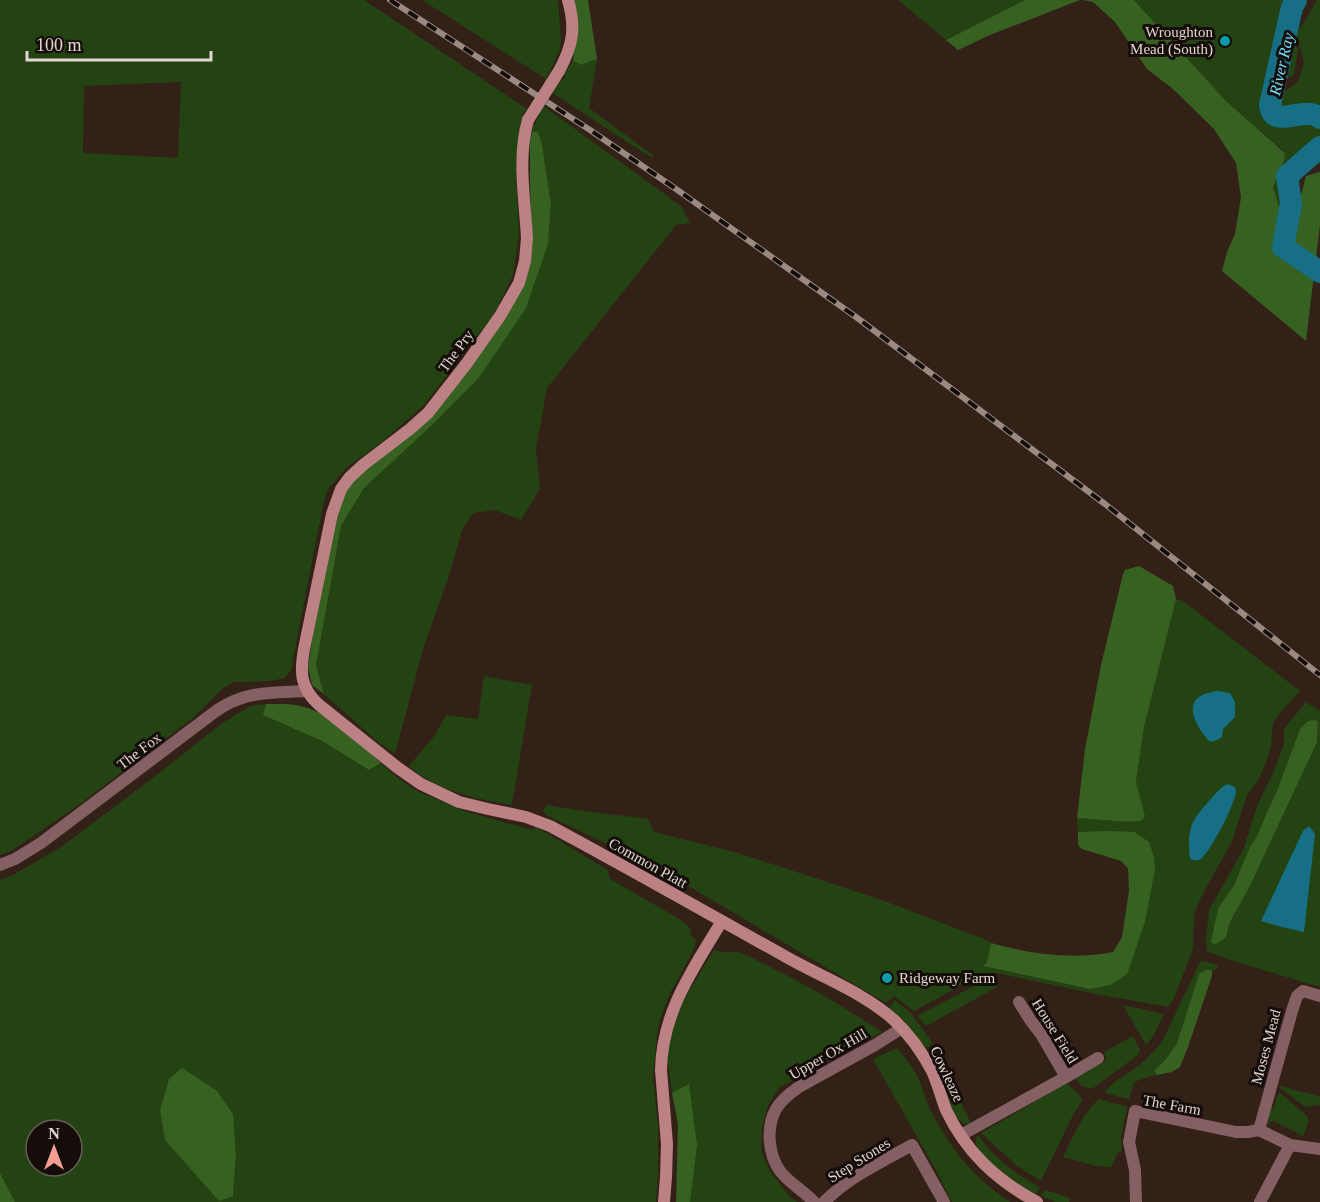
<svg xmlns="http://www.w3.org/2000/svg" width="1320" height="1202" font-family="Georgia,serif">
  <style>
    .green { fill: #234412; fill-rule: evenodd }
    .forest { fill: #366120 }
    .water { fill: #176f85 }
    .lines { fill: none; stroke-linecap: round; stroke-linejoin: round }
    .river { stroke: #176f85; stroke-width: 22 }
    .street { stroke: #856063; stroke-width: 12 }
    .secondary { stroke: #bb8185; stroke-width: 12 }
    .rail-casing { stroke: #998b83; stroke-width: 6 }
    .rail { stroke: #150d09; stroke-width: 4; stroke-dasharray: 11; stroke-linecap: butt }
    .secondary-bridge { stroke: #bb8185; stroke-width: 12 }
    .culture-dot { fill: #0f9aa8; stroke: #150d09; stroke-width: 2 }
    .labels { text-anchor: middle; stroke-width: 6; stroke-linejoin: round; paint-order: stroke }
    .poi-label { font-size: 15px; fill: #e1d5cf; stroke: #150d09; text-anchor: end }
    .street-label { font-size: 15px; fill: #e1d5cf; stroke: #150d09 }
    .water-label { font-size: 16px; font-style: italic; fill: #71ddfd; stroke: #150d09 }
  </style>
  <rect width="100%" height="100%" fill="#332118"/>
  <!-- green -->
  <path class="green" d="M0 0H364L527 109 522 116 525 118 520 130 518 142 516 173 519 233 513 275 493 316 424 405 382 442 347 467 328 489 324 501 314 551 291 670 285 678 270 681 233 682 223 688 194 717 80 804 11 851 0 855ZM181 82 178 158 83 153 84 86Z
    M422 0H558L561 40 559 52 546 79Z
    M898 0H1025L946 40Z
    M1134 0H1289L1303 12 1291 28 1298 50 1294 75 1271 86 1262 103 1269 120 1294 119 1311 113 1320 121V163L1302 175 1297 191 1303 211 1289 241 1273 187 1284 161 1285 152 1226 101Z
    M1317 0H1320V112L1279 108 1281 94 1298 82 1304 63 1296 33 1305 21Z
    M597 59 589 108 654 156 652 158 551 92 566 76 564 74 573 61 581 65Z
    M542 105 681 206 690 223 676 225 547 388 536 449 540 489 521 520 495 510 473 513 462 530 450 573 423 649 395 754 377 741 324 694 316 666 341 526 364 488 427 430 478 379 548 244 551 205 542 144 538 132H532L534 125H535Z
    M1176 599 1183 601 1300 691 1279 714 1273 723 1271 746 1267 760 1259 779 1247 795 1232 841 1199 901 1194 916 1193 949 1174 998 1168 1007 1096 994 996 973 980 975 914 1011 894 996 886 1003 685 884 616 848 546 815 543 810 547 805 576 810 648 819 654 832 738 853 879 899 984 939 991 943 987 962 984 966 1090 989 1111 985 1149 842 1135 832H1078L1077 818 1128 822 1141 821 1145 816 1136 782 1144 727Z
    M484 676 532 685 512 805C476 799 437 791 409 766L435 735 446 715 478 719Z
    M1306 702 1320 711V987L1224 958 1207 951 1206 940 1209 910 1244 848 1257 806 1274 771 1284 744V729ZM1318 722 1317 742 1251 884 1229 924 1219 907 1234 885 1249 849 1258 834 1267 812 1277 791 1300 729Z
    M266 704 264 715 322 741 369 770 381 763 398 778 419 792 467 812 532 830 536 827 608 870 610 879 681 920 690 928 691 937 696 939 695 945 690 957 670 993 660 1019 657 1035 653 1078 658 1123V1176L656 1202H15L0 1173V880L15 874 61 847 150 780 224 722 250 706ZM169 1079 233 1114 236 1154 233 1196 165 1140 160 1110ZM36 1130H72V1166H36Z
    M714 950C724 954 731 950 741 953 752 957 763 964 774 969 812 988 847 1009 882 1032L780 1087 768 1105 762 1127 761 1151 770 1171 789 1196 797 1202H690L692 1183 689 1085 672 1093 667 1056 671 1033 676 1016 689 991Z
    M1203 961 1218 965 1216 970H1206L1199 974 1177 1043 1166 1059 1154 1071 1157 1075 1148 1077 1134 1082 1129 1099 1105 1093C1110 1082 1131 1072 1142 1063 1149 1057 1155 1050 1162 1042L1200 962Z
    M987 979H995L999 986 926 1026 917 1016Z
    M895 1000 912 1014 933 1044 928 1047H925L906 1023 889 1008Z
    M1123 1005 1164 1014 1154 1035 1146 1045Z
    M1133 1036 1140 1050 1138 1055 1092 1089 1082 1086 1075 1078 1106 1060 1104 1052Z
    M897 1048C904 1056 911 1065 916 1074 923 1086 925 1101 932 1113 951 1150 975 1179 1010 1202H952L936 1170 873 1059Z
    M939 1054 953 1083 947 1086 944 1084 933 1061 934 1057Z
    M1067 1083 1083 1099 1074 1113 1041 1181 1017 1166 981 1133Z
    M1283 1086 1294 1090 1320 1096V1105L1305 1107 1279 1087Z
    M954 1089 972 1125C955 1125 952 1107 947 1094L948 1092Z
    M1279 1092 1308 1117V1124L1303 1136 1272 1120 1268 1126 1269 1115 1271 1109H1273Z
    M1099 1099 1127 1107V1108L1121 1137 1122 1151 1118 1153 1111 1167 1096 1166 1063 1157C1073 1137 1082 1114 1099 1099Z
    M978 1135C993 1157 1016 1175 1040 1187L1036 1194C1022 1187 979 1159 976 1144 975 1140 976 1138 978 1135Z
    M1045 1190 1070 1198 1069 1202H1055L1041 1196Z"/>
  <!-- forest -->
  <path class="forest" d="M573 0H588L597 59 581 65 573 61 577 21Z
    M1025 0H1080L990 35 958 50 946 40Z
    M1083 0H1134L1226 101 1285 153 1284 161 1273 187 1289 240 1306 176 1320 172V225L1306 341 1222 271 1227 252 1235 234 1241 197 1236 163 1214 129 1173 89 1147 69 1115 22 1093 2Z
    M532 132H538L542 144 551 205 548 244 526 308 478 379 427 430 364 488 341 526 316 666 324 694 312 685 308 667 317 607 341 501 353 480 444 401 474 363 512 307 532 247 530 185V141Z
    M1139 566 1173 586 1176 599 1144 727 1136 782 1145 816 1141 821 1128 822 1077 818 1085 749 1101 665 1123 574 1125 570Z
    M266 704C278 704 293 703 304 707 335 716 358 741 381 763L369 770 322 741 263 715Z
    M1315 720 1318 722 1317 742 1251 884 1229 924 1226 937 1216 944 1211 943 1215 922 1219 907 1234 885 1249 849 1258 834 1267 812 1277 791 1300 729 1308 721Z
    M1108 831 1135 832 1149 842 1154 857 1155 869 1145 922 1127 974 1111 985 1090 989 983 966 987 962 991 943C1030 954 1072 960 1113 952L1122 937 1129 891 1128 868 1121 861 1082 849 1078 845V832Z
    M1206 970H1212V976L1188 1047 1180 1067 1172 1072 1157 1075 1154 1071 1166 1059 1177 1043 1199 974Z
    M182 1068 216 1090 233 1114 236 1154 233 1196 219 1201 165 1140 160 1110 169 1079Z
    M689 1084 697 1145 690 1202H676L678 1124 672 1093Z
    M0 1173 15 1202H0Z"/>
  <!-- water -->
  <path class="water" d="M1217 691 1230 693 1235 702V717L1223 729 1222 737 1217 740 1210 742C1199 730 1182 706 1202 695 1206 693 1212 692 1217 691Z
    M1227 784 1235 787C1235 788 1236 790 1236 791 1236 802 1209 856 1199 860 1196 861 1194 860 1190 859 1187 830 1190 822 1209 801 1215 794 1220 788 1227 784Z
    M1309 826 1315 834 1304 932 1282 927 1261 921 1303 831Z"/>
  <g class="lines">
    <!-- river -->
    <path class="river" d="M1296 0 1292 7 1270 105C1273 131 1304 104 1320 118
      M1320 147 1287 176 1291 203 1283 247 1320 272"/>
    <!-- street -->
    <path class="street" d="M0 865 15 859 41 843 216 711C246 690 272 693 307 691
      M1066 1077 1098 1058
      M1259 1130 1292 1011 1297 996 1303 991 1320 996
      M961 1135 1066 1077 1041 1034 1031 1021 1019 1002
      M1290 1145 1320 1149
      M814 1202C804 1191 789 1183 780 1171 768 1154 766 1127 776 1109 782 1099 790 1093 799 1087L875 1045 902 1028
      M824 1202C849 1177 881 1162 912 1145L944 1202
      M1136 1202 1135 1170 1129 1142 1135 1111 1236 1132H1248L1259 1130 1290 1145 1260 1202"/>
    <!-- secondary -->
    <path class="secondary" d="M559 71C573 45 576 28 568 0
      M528 120C517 158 525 200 527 238L525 261 519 283 500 316 467 363 428 413 410 429 363 465 349 478 341 489 332 514 304 649C300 672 300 687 318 704L398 768 421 784 459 802 488 809 526 817 550 826C630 869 709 914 788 958 824 978 864 993 894 1020 910 1035 922 1052 932 1071 938 1084 941 1097 946 1110 966 1152 996 1180 1037 1202
      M664 1202 666 1177 667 1144 661 1070C662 1012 693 969 722 921"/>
    <defs>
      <path id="rail" d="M390 0 590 130 676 189 856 317 1105 504 1320 675"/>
    </defs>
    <!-- rail casing -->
    <use href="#rail" class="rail-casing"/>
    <!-- rail -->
    <use href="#rail" class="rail"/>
    <!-- secondary-bridge -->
    <path class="secondary-bridge" d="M528 120 559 71"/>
  </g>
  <!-- markers -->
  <g class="culture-dot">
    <circle cx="1225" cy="41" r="6"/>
    <circle cx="887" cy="978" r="6"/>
  </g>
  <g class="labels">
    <!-- poi labels -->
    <g class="poi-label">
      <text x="1213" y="37">Wroughton<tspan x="1213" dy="17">Mead (South)</tspan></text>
      <text x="899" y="983" text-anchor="start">Ridgeway Farm</text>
    </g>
    <!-- street labels -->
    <g class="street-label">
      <text transform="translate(456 351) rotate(-54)" y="5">The Pry</text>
      <text transform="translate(139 751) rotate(-37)" y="5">The Fox</text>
      <text transform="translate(648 863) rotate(29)" y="5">Common Platt</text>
      <text transform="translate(1055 1031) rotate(58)" y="5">House Field</text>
      <text transform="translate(1266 1047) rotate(-75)" y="5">Moses Mead</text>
      <text transform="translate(828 1054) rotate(-30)" y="5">Upper Ox Hill</text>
      <text transform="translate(947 1074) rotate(65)" y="5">Cowleaze</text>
      <text transform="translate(1172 1105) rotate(10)" y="5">The Farm</text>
      <text transform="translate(859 1160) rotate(-32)" y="5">Step Stones</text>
    </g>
    <!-- water labels -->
    <g class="water-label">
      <text transform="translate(1281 64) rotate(-77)" y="6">River Ray</text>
    </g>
  </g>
  <!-- north arrow -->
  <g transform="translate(54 1148)"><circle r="28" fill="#150d09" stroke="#675d58" stroke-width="1.5"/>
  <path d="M0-4.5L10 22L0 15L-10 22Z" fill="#f59c93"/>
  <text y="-9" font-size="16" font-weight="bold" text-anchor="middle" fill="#e1d5cf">N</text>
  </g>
  <!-- scale -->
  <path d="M27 51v9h184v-9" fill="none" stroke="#e1d5cf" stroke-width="3"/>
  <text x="36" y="51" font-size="18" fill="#e1d5cf" stroke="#150d09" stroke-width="4.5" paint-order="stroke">100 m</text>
</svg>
